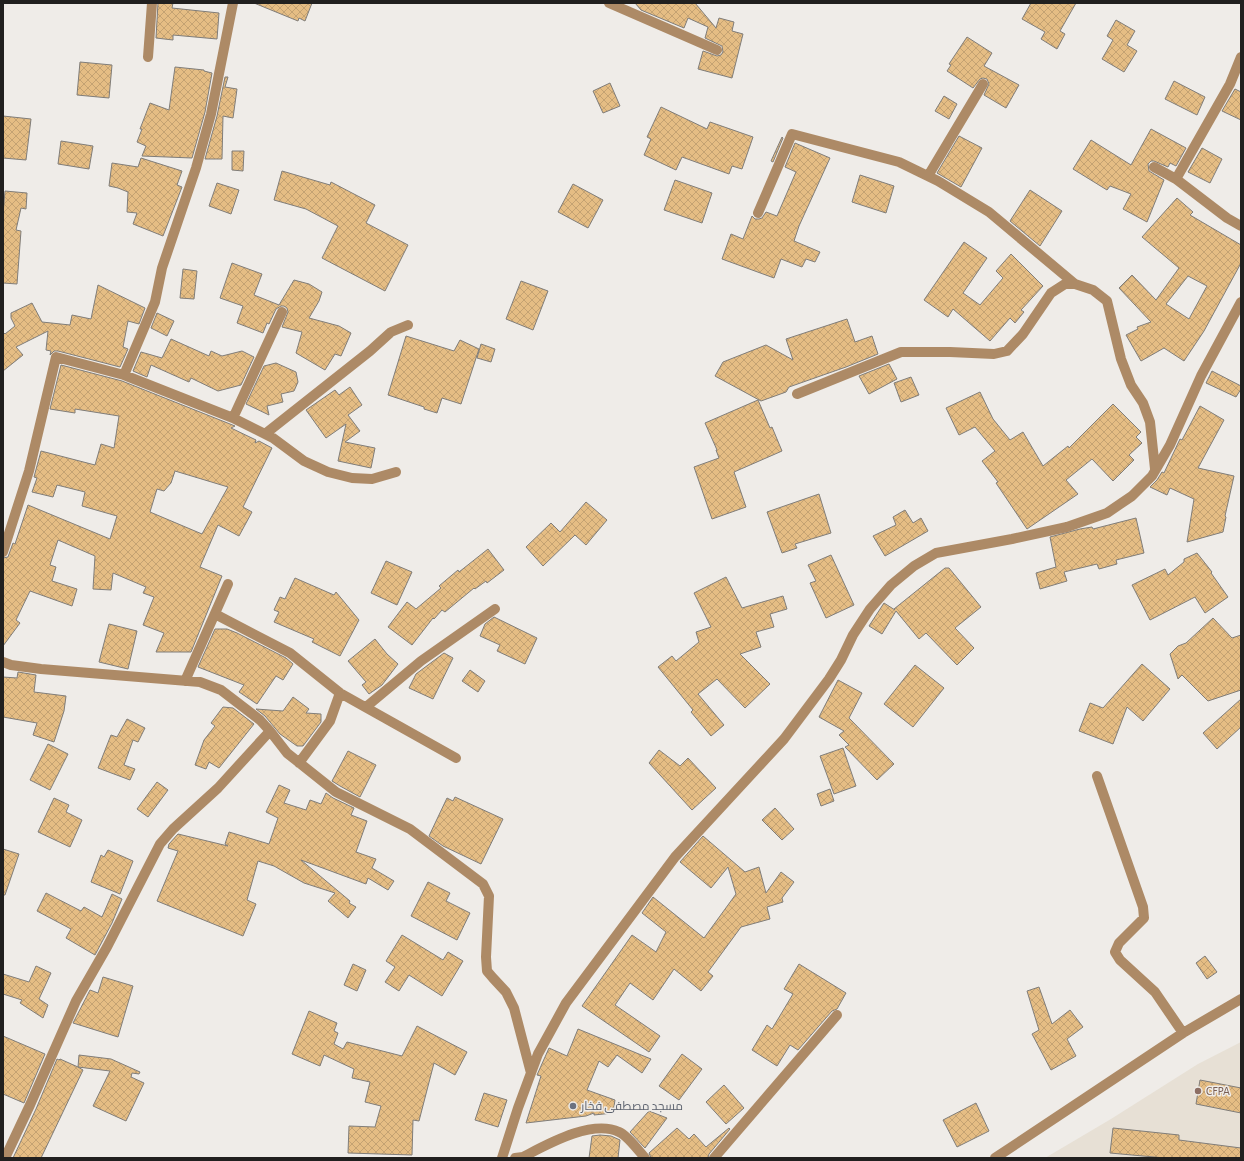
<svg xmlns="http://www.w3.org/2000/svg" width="1244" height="1161" font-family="'Alegreya Sans',Cairo,sans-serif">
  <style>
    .built { fill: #e7e0d5 }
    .building { fill: url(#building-cross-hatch); stroke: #807d79; fill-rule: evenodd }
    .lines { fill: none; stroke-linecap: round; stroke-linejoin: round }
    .street { stroke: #ad8a66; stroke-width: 10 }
    .education-dot { fill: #8d6e63; stroke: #efece8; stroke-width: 1.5 }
    .worship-dot { fill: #6b7280; stroke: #efece8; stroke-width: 1.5 }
    .labels { text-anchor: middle; stroke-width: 3; stroke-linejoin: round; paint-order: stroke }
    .education-label { font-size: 12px; fill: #785e54; stroke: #efece8; text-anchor: start }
    .worship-label { font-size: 12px; fill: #5b616d; stroke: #efece8; text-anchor: start }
  </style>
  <defs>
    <pattern id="building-cross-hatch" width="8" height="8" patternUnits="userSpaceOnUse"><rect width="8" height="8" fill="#e5bd84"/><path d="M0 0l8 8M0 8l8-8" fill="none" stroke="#c4a272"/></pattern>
  </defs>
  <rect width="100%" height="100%" fill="#efece8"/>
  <!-- built -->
  <path class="built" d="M1241 1042V1158H1045L1111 1119 1198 1064Z"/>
  <!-- building -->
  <path class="building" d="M158 3H173L172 8 219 13 217 39 173 35V40L156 38Z
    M254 3H312L305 21 299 18 298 21Z
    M635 3H695L716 28 719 18 734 22 732 31 743 34 732 78 698 69 703 51 717 56 721 55 723 52 722 46 705 38 708 27 688 18 684 28 641 10Z
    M1031 3H1076L1060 31 1065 34 1057 49 1041 39 1045 32 1022 19Z
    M1116 20 1135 31 1127 45 1137 51 1124 72 1102 59 1113 40 1107 36Z
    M967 37 992 53 984 66 1019 85 1006 108 984 95 989 84 987 79 983 78 980 79 973 88 947 71 951 65 949 64Z
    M80 62 112 65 109 98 77 95Z
    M175 67 204 70V71L212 73 205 112 192 158 142 156 146 146 137 142 142 129H140L150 103 169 110Z
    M225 77H228L225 87 237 89 233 118 223 116 222 159H205L217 116Z
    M1174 81 1205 97 1197 115 1165 99Z
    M610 83 620 106 603 113 593 91Z
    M1235 89 1241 92V120L1222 111Z
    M944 96 957 104 949 119 935 111Z
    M661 107 707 129 710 122 753 137 742 169 732 166 729 174 682 157 676 170 644 155 651 139 647 137Z
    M3 116 31 119 26 160 3 158Z
    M1151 129 1186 148 1176 166 1170 163 1168 167 1154 161H1151L1148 164 1149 171 1164 180 1147 222 1123 209 1131 194 1110 186 1107 190 1073 169 1091 140 1131 165Z
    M959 136 982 148 961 187 937 173Z
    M782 137 783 138 773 162 771 161Z
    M61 141 93 146 89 169 58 164Z
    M795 143 830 158 799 226 794 241 820 252 815 262 806 259 802 267 781 259 774 278 722 259 731 234 743 239 752 216 755 219H759L762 218 766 212 777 216 796 172 785 167Z
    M1202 148 1222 159 1210 183 1188 172Z
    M232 151H244L243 171 232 170Z
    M141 158 182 171 177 185 182 187 163 236 133 224 137 213 127 212 128 192 118 188 109 186 112 163 138 167Z
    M282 171 330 185 331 182 375 205 366 223 408 245 385 291 322 258 338 226 306 209 274 200Z
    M860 175 894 186 886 213 852 202Z
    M675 180 712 193 702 223 664 210Z
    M217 183 239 190 231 214 209 206Z
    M573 184 603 200 588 228 558 212Z
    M1030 190 1062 211 1040 246 1010 221Z
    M5 191 27 193 26 209 21 208 16 230 21 231 17 284 3 283V214Z
    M1177 198 1193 212 1190 215 1241 245V263L1204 331 1184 361 1164 348 1141 361 1126 335 1138 329 1137 327 1151 322 1119 288 1132 275 1156 300 1179 268 1142 237ZM1188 276 1207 286 1189 319 1166 304Z
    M964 242 987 258 963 293 980 305 1003 278 996 271 1011 254 1043 286 1021 310 1024 312 1015 323 1010 318 990 341 953 309 948 317 924 300Z
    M232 263 262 274 254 295 279 305 294 280 309 284 322 292 319 301 309 318 339 326 351 333 341 356 335 354 325 370 296 353 302 332 282 327 288 312 287 308 284 306H281L276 309 269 324 267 323 263 333 237 323 243 306 220 298Z
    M183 269 197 271 194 299 180 298Z
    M521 281 548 291 533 330 506 319Z
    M98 285 145 308 139 324 128 321 123 347 128 349 120 367 58 351H54L50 355 51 351 46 350 48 331 16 347 23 355 3 371V332L5 334 15 326 11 318V313L32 303 42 322 70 325 72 315 91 319Z
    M157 313 174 321 167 336 151 328Z
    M847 319 855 342 872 336 878 354 846 367 789 387 786 392 761 401 715 376 723 362 766 345 793 360 786 339Z
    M406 336 454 351 460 340 479 349 461 404 442 398 437 413 424 409V407L388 395Z
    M171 339 209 356 211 351 222 356 242 351 254 357 241 385 218 391 191 378 189 382 151 365 147 377 133 371 141 352 162 358Z
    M481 344 495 349 491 362 477 358Z
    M276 363 296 372 298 382 294 391 281 394 283 402 267 406 269 415 246 404 264 366Z
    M889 364 897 379 869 394 859 376Z
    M61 365 122 381 230 424 235 426 231 428 256 440 255 443 259 441 272 448 243 507 252 512 239 536 218 525 200 567 222 576 191 652H156L164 633 143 625 154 597 143 593 146 587 113 573 111 590 93 589 95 556 58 540 50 565 56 567 52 581 77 589 72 606 30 591 16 620 20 623 3 646V558L8 557 13 543 15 544 28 505 110 539 117 516 82 506 85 492 57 485 53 497 32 492 37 478 34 477 41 451 95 465 101 444 114 448 119 416 75 409V413L50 409ZM175 471 228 487 202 534 150 512 157 489 164 491 171 483Z
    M1212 371 1241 386V389L1236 397 1206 383Z
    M911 377 919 395 901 402 894 383Z
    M350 387 362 405 348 415 360 431 345 442 375 448 371 468 338 461 346 424 326 438 306 410 335 390 339 395Z
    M980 392 993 419 1010 440 1023 432 1043 466 1068 446 1069 448 1113 404 1141 432 1136 437 1142 443 1129 455 1134 460 1113 481 1092 459 1066 480 1078 494 1027 529 996 483 998 482 982 461 995 451 975 427 959 435 946 408Z
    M758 400 770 428 772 427 782 451 734 472 746 507 712 519 694 467 719 458 716 450H717L705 423Z
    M1200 406 1224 420 1198 468 1234 476 1225 516 1226 517 1223 532 1187 542 1194 499 1170 488 1167 495 1150 487 1157 480 1162 472 1164 473 1180 439 1182 440Z
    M819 494 831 533 795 544 797 548 782 553 767 512Z
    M586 502 607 520 586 545 575 535 543 566 526 547 551 523 560 532Z
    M905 510 913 523 921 518 928 531 885 556 873 536 896 525 893 517Z
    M1136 518 1144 553 1116 560 1117 564 1099 569 1097 564 1064 572 1067 581 1040 589 1036 573 1056 567 1050 537 1080 529 1092 527 1093 529Z
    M488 549 504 570 487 583 486 581 475 589 474 588 445 612 442 610 434 619 433 618 412 645 388 627 407 602 416 609 441 588 439 586 458 570 459 572Z
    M1197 553 1212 572 1211 573 1228 597 1205 613 1195 597 1150 620 1132 585 1165 569 1168 575 1184 562V559Z
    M831 555 854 605 826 618 810 583 816 581 808 565Z
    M386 561 412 572 397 605 371 593Z
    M945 568H949L981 607 955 628 974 648 957 665 926 633 919 639 896 611 882 634 869 626 884 603 895 610 894 609Z
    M726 577 742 608 783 596 787 609 770 614 774 627 756 632 761 647 740 654 770 684 745 708 717 679 698 694 724 725 711 736 691 712 693 710 658 667 672 656 676 661 699 642 696 632 711 627 694 593Z
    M295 578 334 595 336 592 359 620 340 656 312 642 314 639 274 622 279 612 274 610 280 597 285 599Z
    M494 617 537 638 525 664 497 651 500 645 480 636 485 624Z
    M1213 618 1232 638 1241 635V690L1208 701 1182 675 1178 679 1170 654 1178 646 1186 643Z
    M109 624 137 631 128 669 99 662Z
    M215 629H227L237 633 286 658 293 664 283 680 276 676 257 704 239 692 244 685 198 667Z
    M375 639 387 654 398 664 382 685 369 694 362 685 366 682 348 661Z
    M444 653 453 658 433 699 409 688 416 674Z
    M1142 664 1170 689 1143 721 1127 707 1113 744 1079 731 1090 703 1103 708Z
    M915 665 944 688 913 727 884 704Z
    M470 670 485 681 478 692 462 681Z
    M18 672 36 675 34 692 66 696 64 711 54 742 33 735 37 723 3 717V677L17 678Z
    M838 680 862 693 849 718 894 764 877 780 845 747 849 745 839 735 844 731 819 717Z
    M293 697 309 709 306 713 321 714V722L303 746H297L280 734 265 716 256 709 283 711Z
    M1241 699V727L1217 749 1203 733Z
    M223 707 233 708 254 724 219 768 209 762 206 769 195 765 204 740 215 726 211 723Z
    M127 719 145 728 138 742 133 740 124 765 135 769 130 780 98 768 111 735 117 737Z
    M48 744 68 754 50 790 30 780Z
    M843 748 856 786 834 794 820 756Z
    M659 750 680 766 688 758 716 788 692 810 649 763Z
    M348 751 376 765 360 797 340 786 332 781Z
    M157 782 168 790 148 817 137 809Z
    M279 785 290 790 284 803 306 810 310 800 321 804 326 793 333 798 354 808 351 815 367 821 356 852 376 859 372 868 394 881 388 890 368 878 366 884 301 860 350 901 349 903 356 907 348 918 328 901 335 893 304 883 274 866 258 861 247 900 256 904 243 936 157 901 178 851 168 848 169 844 178 834 228 846 225 844 229 832 269 844 278 818 266 812Z
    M830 789 834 801 821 806 817 794Z
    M455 797 503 819 481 864 443 846 429 836 447 798 453 801Z
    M54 798 69 805 66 812 82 820 70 847 38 832Z
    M775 808 794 829 782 840 762 820Z
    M703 836 745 872 759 867 766 893 781 872 794 882 782 898 783 902 767 907 770 919 741 927 708 972 713 976 701 991 674 969 653 1000 630 983 615 1005 660 1036 649 1052 582 1006 632 935 656 952 666 932 642 913 653 897 704 938 736 894 728 867 711 888 680 862Z
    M3 849 19 854 5 895H3Z
    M108 850 133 861 120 894 91 882 101 855 104 857Z
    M428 882 450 893 446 901 470 913 457 940 411 916Z
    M46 893 81 911 84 907 102 917 112 894 122 899 112 923 95 955 66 938 71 929 37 911Z
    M402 935 443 960 448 952 463 961 442 996 409 975 399 991 385 982 395 967 386 961Z
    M1205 956 1217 972 1207 979 1196 963Z
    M353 964 366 970 357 991 344 985Z
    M799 964 846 993 837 1009 832 1011 798 1050 790 1045 777 1066 752 1050 767 1025 772 1029 793 994 784 989Z
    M36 966 51 973 39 999 48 1005 43 1018 20 1003 22 1000 3 994V974L29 982Z
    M103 977 133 986 118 1037 73 1023 90 990 98 993Z
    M1039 987 1052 1024 1070 1010 1083 1027 1067 1039 1076 1056 1051 1070 1032 1034 1039 1030 1027 991Z
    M309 1011 337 1023 334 1031 338 1033 334 1044 343 1049 347 1042 402 1056 417 1026 467 1052 455 1075 434 1063 419 1121 413 1120 412 1155 348 1153 349 1126 375 1127 381 1106 365 1102 370 1082 352 1078 354 1069 324 1055 320 1066 292 1054Z
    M578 1029 651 1059 642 1073 617 1055 608 1067 599 1061 587 1090 615 1100 613 1113 594 1115V1113L586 1116 526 1123 541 1076 537 1075 549 1048 567 1056Z
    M3 1036 45 1054 24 1103 3 1094Z
    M682 1054 702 1069 679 1100 659 1086Z
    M79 1055 111 1059 140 1072 139 1074 132 1073 131 1077 144 1083 126 1121 93 1106 110 1071 78 1067 83 1070 41 1158H13L36 1109 57 1059 59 1060 60 1059 78 1067Z
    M1200 1080 1241 1088V1113L1196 1104Z
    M724 1085 744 1108 726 1124 706 1102Z
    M484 1093 507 1100 498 1127 475 1120Z
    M976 1103 989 1131 957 1147 943 1120Z
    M649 1111 667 1118 645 1148 630 1132Z
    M677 1128 689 1139 694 1134 706 1147 729 1128 730 1129 709 1154 708 1158H651L649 1153Z
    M1113 1128 1179 1135V1140L1241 1148V1158H1165L1110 1153Z
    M600 1135 611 1136 620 1140 618 1158H589L592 1136Z"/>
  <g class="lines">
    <!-- street -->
    <path class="street" d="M609 3 717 50
      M148 57 152 3
      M1154 167 1176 179 1227 218 1241 226
      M928 176 983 84
      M1176 179 1230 84 1241 57
      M758 213 792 134 899 162 938 181 989 212 1075 284
      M124 375 155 302 162 268 196 168 211 114 233 3
      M797 394 901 352H950L994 354 1007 351 1023 334 1051 293 1065 284H1075L1093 290 1107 301 1121 359 1131 385 1143 403 1150 422 1155 469
      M233 418 282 312
      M265 434 370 351 391 332 408 325
      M3 552 29 471 56 357 124 375 233 418 273 438 304 461 328 472 352 478 372 479 396 472
      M215 614 290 653 340 693 456 758
      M3 662 11 665 41 669 200 682 221 690 260 720 270 731 287 753 336 792 410 829 483 884 489 896 486 957 487 971 493 978 506 992 514 1008 531 1073
      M185 681 228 584
      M366 707 421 661 495 609
      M299 763 330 721 340 693
      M1097 776 1143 907 1144 918 1119 943 1115 952 1120 960 1155 992 1183 1033
      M5 1158 30 1105 76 1001 107 947 160 844 173 829 218 788 270 731
      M502 1158 518 1108 538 1054 566 1003 675 857 784 739 829 679 841 660 853 635 870 609 891 585 914 566 936 553 1012 539 1067 527 1107 513 1132 496 1152 476 1170 445 1201 376 1241 302
      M515 1158 523 1157C548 1144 592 1119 619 1132 627 1135 639 1151 645 1158
      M714 1158 837 1015
      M995 1158 1183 1033 1241 999"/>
  </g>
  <!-- markers -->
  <circle class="education-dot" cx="1198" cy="1091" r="4"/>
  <circle class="worship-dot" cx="573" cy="1106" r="4"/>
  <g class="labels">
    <!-- education labels -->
    <g class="education-label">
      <text x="1206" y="1095">CFPA</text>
    </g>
    <!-- worship labels -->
    <g class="worship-label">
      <text x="581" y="1110">مسجد مصطفى فخار</text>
    </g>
  </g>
  <!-- border -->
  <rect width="1244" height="1161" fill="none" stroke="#21201f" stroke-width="8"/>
</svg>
